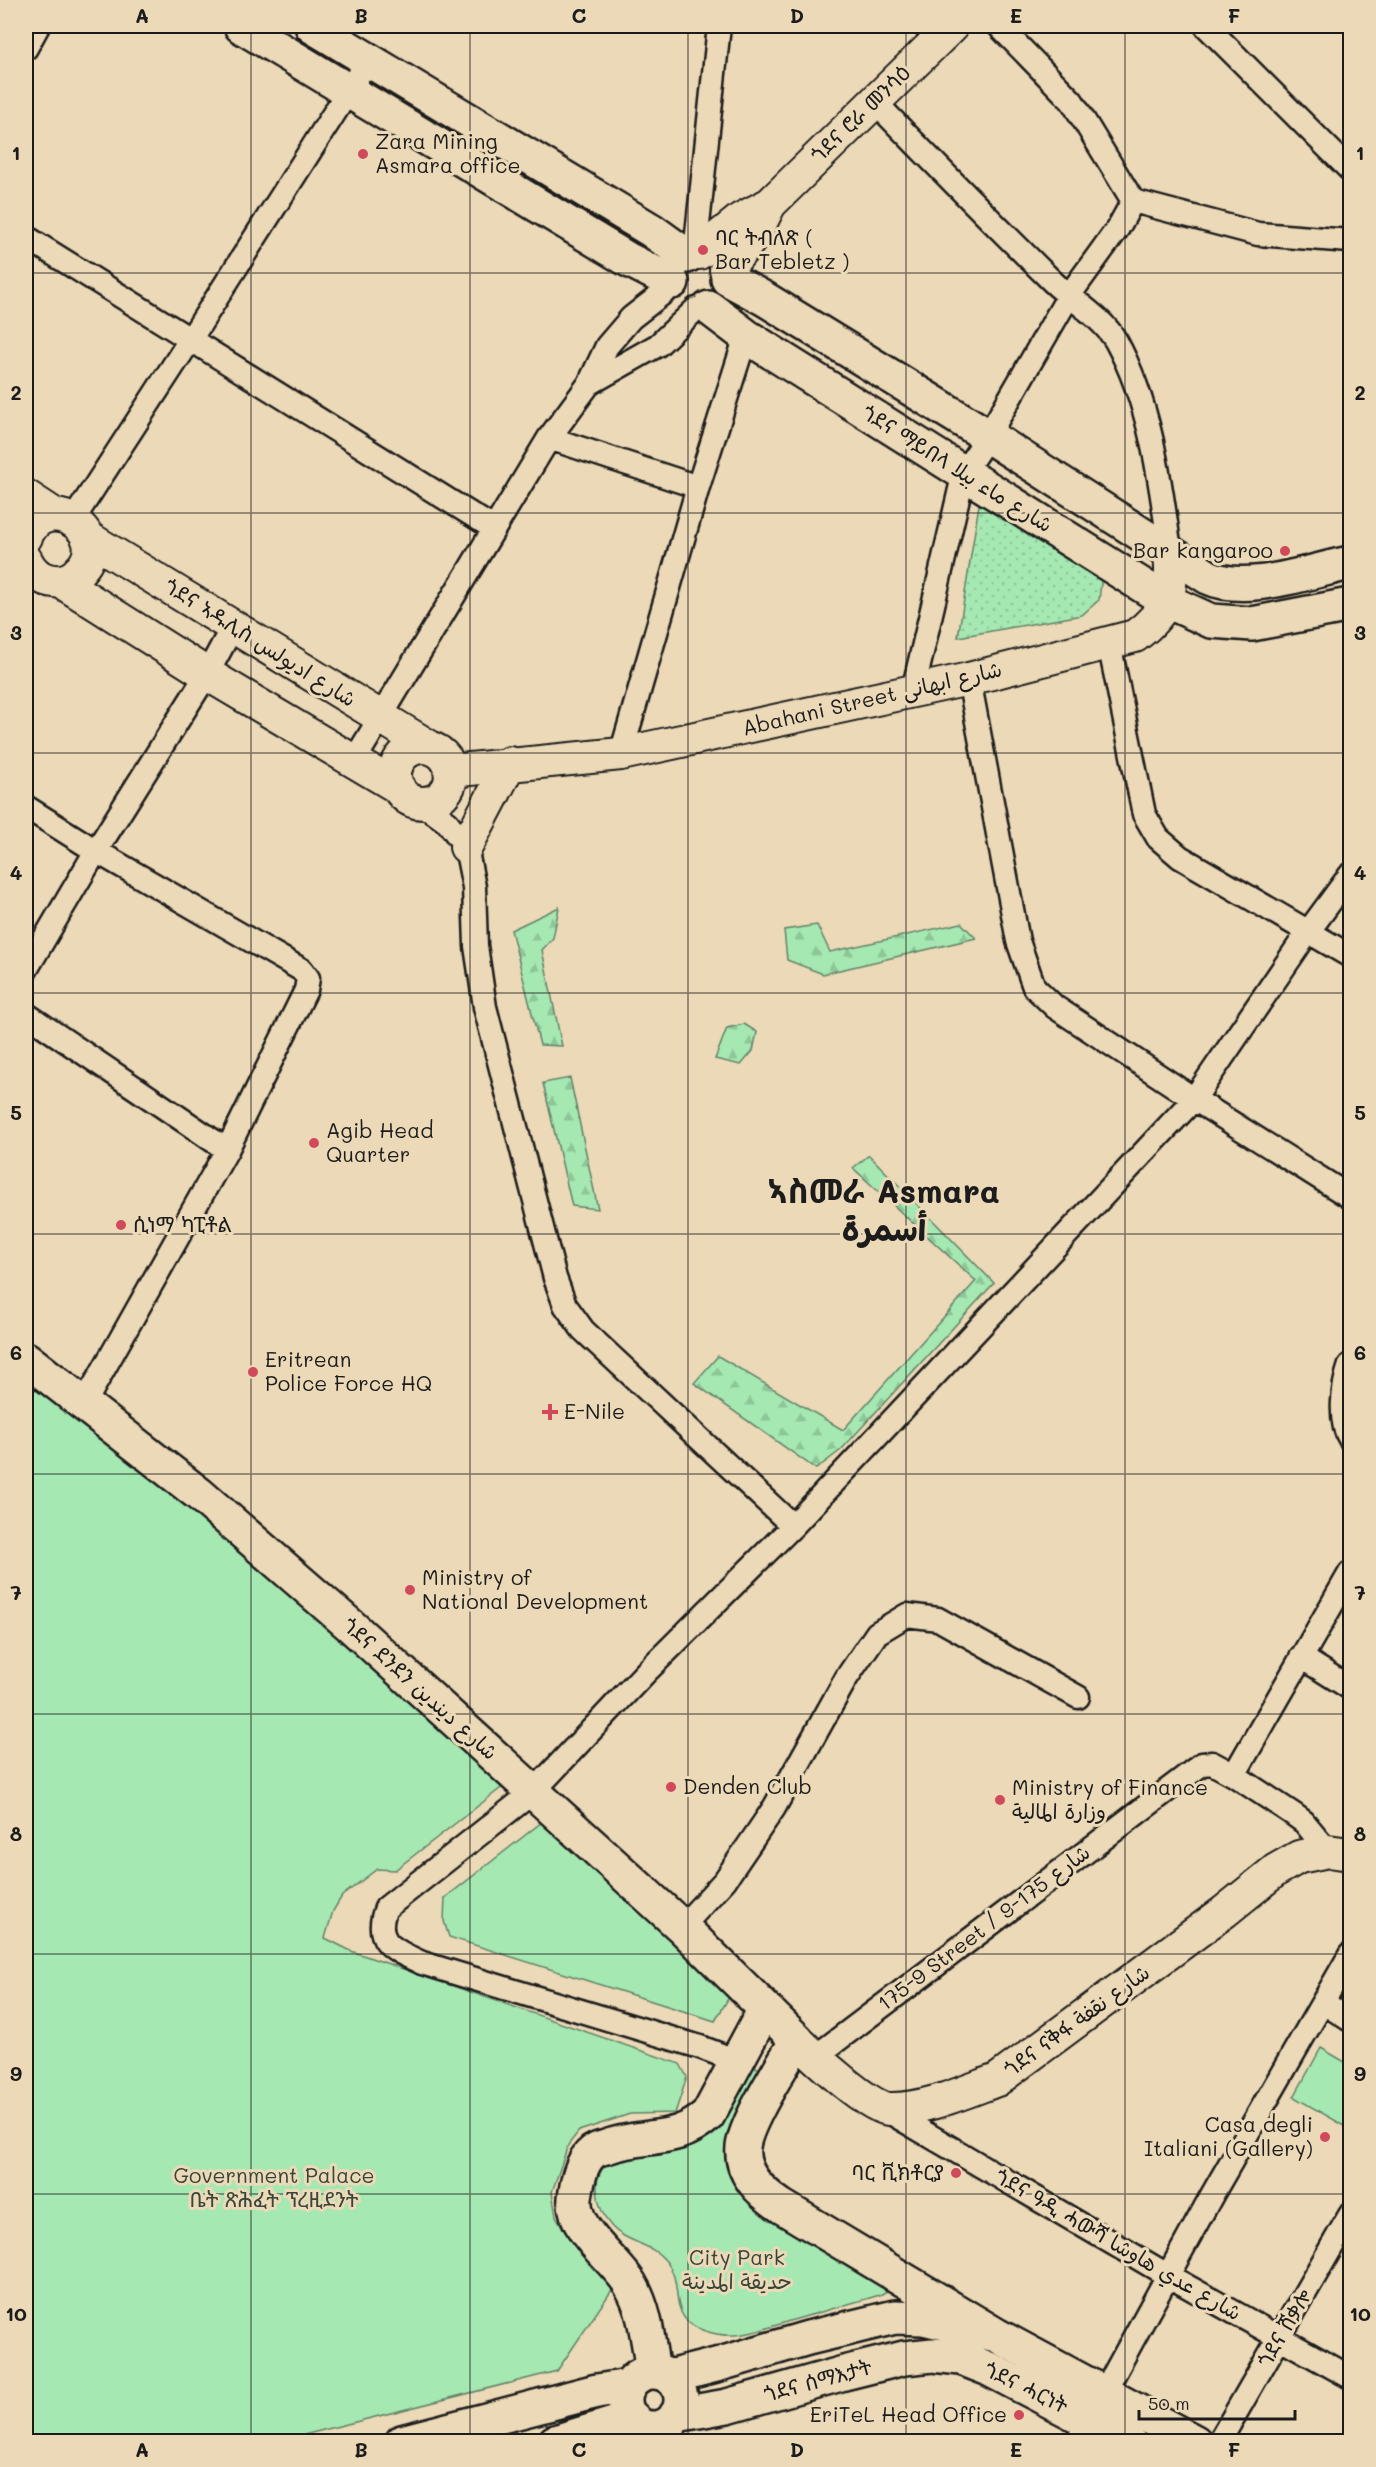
<svg xmlns="http://www.w3.org/2000/svg" width="1376" height="2467" font-family="Mali,'Playpen Sans Arabic','Noto Sans Ethiopic',sans-serif">
  <style>
    .forest { fill: url(#forest-firs); stroke: #608267; stroke-width: 1.5 }
    .park { fill: url(#park-dots); stroke: #608267; stroke-width: 1.5 }
    .garden { fill: #a5e8b2; stroke: #608267; stroke-width: 1.5 }
    .lines { fill: none; stroke-linecap: round; stroke-linejoin: round }
    .street-casing { stroke: #1c1c1c; stroke-width: 27 }
    .secondary-casing { stroke: #1c1c1c; stroke-width: 36 }
    .primary-casing { stroke: #1c1c1c; stroke-width: 38 }
    .highway-casing { stroke: #1c1c1c; stroke-width: 38 }
    .street { stroke: #ecd9b7; stroke-width: 22 }
    .secondary { stroke: #ecd9b7; stroke-width: 32 }
    .primary { stroke: #ecd9b7; stroke-width: 33 }
    .highway { stroke: #ecd9b7; stroke-width: 33 }
    .grid { fill: none; stroke: #1c1c1c; stroke-width: 1.5; stroke-opacity: 0.55 }
    .poi-dot { fill: #d1495b; stroke: #ecd9b7; stroke-width: 2 }
    .labels { text-anchor: middle; stroke-width: 6; stroke-linejoin: round; paint-order: stroke }
    .street-label { font-size: 21px; fill: #1c1c1c; stroke: #ecd9b7 }
    .poi-label { font-size: 21px; fill: #1c1c1c; stroke: #ecd9b7; text-anchor: start }
    .park-label { font-size: 21px; fill: #37453a; stroke: #ecd9b7 }
    .town-label { font-size: 33px; font-weight: bold; fill: #1c1c1c; stroke: #ecd9b7 }
    .neatline { fill: none; stroke: #1c1c1c; stroke-width: 2 }
    .grid-label { font-size: 20px; text-anchor: middle; font-weight: bold; fill: #1c1c1c }
  </style>
  <defs>
    <pattern id="forest-firs" width="22" height="20" patternUnits="userSpaceOnUse" patternTransform="scale(1.5)"><rect width="22" height="20" fill="#a5e8b2"/><path d="M5 1l3.5 6h-7zM16 11l3.5 6h-7z" fill="#8dc698"/></pattern>
    <pattern id="park-dots" width="8" height="8" patternUnits="userSpaceOnUse" patternTransform="scale(1.5)"><rect width="8" height="8" fill="#a5e8b2"/><path d="M2 2h.1M6 6h.1" fill="none" stroke="#8dc698" stroke-width="1.8" stroke-linecap="round"/></pattern>
  </defs>
  <rect width="100%" height="100%" fill="#ecd9b7"/>
  <filter id="ink" filterUnits="userSpaceOnUse"><feTurbulence type="fractalNoise" baseFrequency=".0167" numOctaves="2"/><feDisplacementMap in="SourceGraphic" scale="12" xChannelSelector="R" yChannelSelector="G"/><feConvolveMatrix kernelMatrix="1 2 1 2 8 2 1 2 1" color-interpolation-filters="sRGB"/></filter>
  <g filter="url(#ink)">
    <!-- forest -->
    <path class="forest" d="M559 907 553 938 542 950 562 1046 540 1045 511 930Z
      M961 923 976 938 823 974 787 960 784 930 817 925 830 952Z
      M744 1024 757 1032 753 1051 741 1065 715 1059 727 1028Z
      M570 1078 598 1209 572 1206 543 1083Z
      M869 1155 994 1283 841 1450 816 1469 694 1383 718 1356 843 1430 976 1281 853 1168Z"/>
    <!-- park -->
    <path class="park" d="M981 492 1102 575 1099 600 1082 615 958 637Z"/>
    <!-- garden -->
    <path class="garden" d="M26 1374 230 1530 505 1785 395 1870 377 1869 342 1896 333 1911 325 1938 351 1951 680 2064 687 2077 675 2113 630 2114 579 2131 568 2145 552 2192 556 2216 565 2232 603 2265 614 2287 557 2371 280 2441H26Z
      M542 1822 731 1994 715 2021 449 1937 444 1921 445 1898Z
      M1321 2048 1350 2065V2129L1294 2097Z
      M754 2066 765 2072 733 2150 888 2286 887 2291 880 2295C851 2303 822 2312 793 2320 769 2327 742 2339 717 2334 659 2323 689 2287 665 2260 651 2243 627 2243 612 2227 602 2216 598 2203 597 2190 596 2175 604 2163 617 2157 625 2153 635 2153 644 2151 664 2146 685 2142 706 2137L724 2122Z"/>
    <g class="lines">
      <defs>
        <path id="street" d="M999 26 1072 101 1133 201 1258 234 1350 241
          M1206 26 1350 170
          M26 48 38 26
          M874 101C933 162 993 223 1053 282 1073 301 1102 317 1116 341 1151 405 1160 480 1170 551
          M26 237 493 528
          M695 253 719 26
          M589 384 658 345 696 309
          M549 438 698 487
          M73 520 190 340 368 60
          M1109 643 1144 814 1158 838 1180 857 1350 956
          M969 679 1018 941 1034 987 1055 1007 1194 1099 1350 1197
          M913 691 964 472 988 436 1068 297 1118 228 1133 201
          M621 754 698 487 746 336
          M354 761 549 438 589 384 607 346 631 318 672 286
          M421 803 448 823 466 847 474 887 476 946 485 1007 555 1278 565 1305 583 1330 793 1526
          M26 807 96 851 302 970 308 978 306 990 227 1150 84 1404
          M26 970 96 851 207 674 233 626
          M26 1014 227 1150
          M1350 1365C1343 1385 1338 1421 1350 1439
          M1301 1657 1350 1688
          M1234 1775 1350 1573
          M682 1927 725 1880 774 1808 847 1677 877 1633 907 1615 938 1619 1078 1697
          M1324 2003 1350 2020
          M815 2057 1202 1764 1212 1763 1234 1775 1293 1814 1304 1822 1328 1851
          M737 2061 700 2047 422 1963C395 1950 372 1943 386 1908L533 1792 645 1673 793 1526 1194 1099 1308 932 1350 875
          M886 2110 1167 2275 1350 2377
          M1077 2442 1212 2195 1350 1955
          M1219 2442 1350 2215"/>
        <path id="secondary" d="M699 253 741 219 770 204 952 26
          M726 270 755 234 770 204
          M26 496 55 515
          M26 537C46 487 116 535 79 571 73 578 63 582 54 581 41 580 31 571 26 560
          M87 537 433 749
          M60 581 207 674 399 788
          M395 775a28 28 0 1 1 56 0a28 28 0 1 1-56 0Z
          M450 771 621 754 969 679 1135 636C1168 612 1174 591 1170 551
          M466 847 510 763
          M797 2040C812 2055 870 2109 889 2109 924 2110 964 2092 997 2080L1224 1912 1276 1870 1299 1857 1328 1851 1350 1854
          M668 2442 669 2423"/>
        <path id="primary" d="M26 1359 199 1494 351 1626 682 1927 797 2040C783 2065 746 2121 743 2147 740 2174 762 2193 781 2206L996 2335
          M653 2372C648 2342 646 2310 630 2284 615 2259 572 2231 575 2198 577 2183 581 2161 593 2152 596 2149 602 2148 606 2147 642 2133 677 2144 708 2115L765 2009
          M625 2400a28 28 0 1 1 56 0a28 28 0 1 1-56 0Z
          M669 2377 720 2364 808 2338 895 2317 923 2318 996 2335 1195 2442
          M676 2415 727 2406 844 2373 904 2358 933 2355 961 2358 989 2369 1129 2442
          M402 2442 597 2391 629 2386
          M555 2442 633 2418"/>
        <path id="highway" d="M241 26 627 259 672 282
          M312 26 651 230 687 256
          M728 279 765 299 988 436 1208 577C1246 595 1310 571 1350 563
          M709 308 746 336 1167 601 1211 621 1252 624 1350 605"/>
      </defs>
      <!-- street casing -->
      <use href="#street" class="street-casing"/>
      <!-- secondary casing -->
      <use href="#secondary" class="secondary-casing"/>
      <!-- primary casing -->
      <use href="#primary" class="primary-casing"/>
      <!-- highway casing -->
      <use href="#highway" class="highway-casing"/>
      <!-- street -->
      <use href="#street" class="street"/>
      <!-- secondary -->
      <use href="#secondary" class="secondary"/>
      <!-- primary -->
      <use href="#primary" class="primary"/>
      <!-- highway -->
      <use href="#highway" class="highway"/>
    </g>
  </g>
  <!-- grid -->
  <path class="grid" d="M251 26V2442M470 26V2442M688 26V2442M906 26V2442M1125 26V2442M26 273H1350M26 513H1350M26 753H1350M26 993H1350M26 1234H1350M26 1474H1350M26 1714H1350M26 1954H1350M26 2194H1350"/>
  <!-- markers -->
  <g class="poi-dot">
    <circle cx="363" cy="154" r="6"/>
    <circle cx="703" cy="250" r="6"/>
    <circle cx="1285" cy="551" r="6"/>
    <circle cx="314" cy="1143" r="6"/>
    <circle cx="121" cy="1225" r="6"/>
    <circle cx="253" cy="1372" r="6"/>
    <path d="M547 1403h6v6h6v6h-6v6h-6v-6h-6v-6h6z"/>
    <circle cx="410" cy="1590" r="6"/>
    <circle cx="671" cy="1787" r="6"/>
    <circle cx="1000" cy="1800" r="6"/>
    <circle cx="1325" cy="2137" r="6"/>
    <circle cx="956" cy="2173" r="6"/>
    <circle cx="1019" cy="2415" r="6"/>
  </g>
  <g class="labels">
    <!-- street labels -->
    <g class="street-label">
      <text transform="translate(861 114) rotate(-44)" y="7">ጎደና ሮራ መንሳዕ</text>
      <text transform="translate(957 469) rotate(32)" y="7">ጎደና ማይበላ شارع ماء بيلا</text>
      <text transform="translate(260 643) rotate(32)" y="7">ጎደና ኣዱሊስ شارع اديولس</text>
      <text transform="translate(872 699) rotate(-13)" y="7">Abahani Street شارع ابهانى</text>
      <text transform="translate(420 1689) rotate(42)" y="7">ጎደና ደንደን شارع ديندين</text>
      <text transform="translate(984 1928) rotate(-37)" y="7">175-9 Street / شارع 175-9</text>
      <text transform="translate(1077 2021) rotate(-36)" y="7">ጎደና ናቅፋ شارع نقفة</text>
      <text transform="translate(1118 2245) rotate(30)" y="7">ጎደና ዓዲ ሓውሻ شارع عدي هاوشا</text>
      <text transform="translate(1285 2328) rotate(-60)" y="7">ጎደና ሸቃሎ</text>
      <text transform="translate(818 2381) rotate(-15)" y="7">ጎደና ሰማእታት</text>
      <text transform="translate(1026 2388) rotate(26)" y="7">ጎደና ሓርነት</text>
    </g>
    <!-- poi labels -->
    <g class="poi-label">
      <text x="375" y="149">Zara Mining<tspan x="375" dy="24">Asmara office</tspan></text>
      <text x="715" y="245">ባር ትብለጽ (<tspan x="715" dy="24">Bar Tebletz )</tspan></text>
      <text x="1273" y="558" text-anchor="end">Bar kangaroo</text>
      <text x="326" y="1138">Agib Head<tspan x="326" dy="24">Quarter</tspan></text>
      <text x="133" y="1232">ሲነማ ካፒቶል</text>
      <text x="265" y="1367">Eritrean<tspan x="265" dy="24">Police Force HQ</tspan></text>
      <text x="564" y="1419">E-Nile</text>
      <text x="422" y="1585">Ministry of<tspan x="422" dy="24">National Development</tspan></text>
      <text x="683" y="1794">Denden Club</text>
      <text x="1012" y="1795">Ministry of Finance<tspan x="1012" dy="24">وزارة المالية</tspan></text>
      <text x="1313" y="2132" text-anchor="end">Casa degli<tspan x="1313" dy="24">Italiani (Gallery)</tspan></text>
      <text x="944" y="2180" text-anchor="end">ባር ቪክቶርያ</text>
      <text x="1007" y="2422" text-anchor="end">EriTeL Head Office</text>
    </g>
    <!-- park labels -->
    <g class="park-label">
      <text x="274" y="2183">Government Palace<tspan x="274" dy="24">ቤት ጽሕፈት ፕረዚደንት</tspan></text>
      <text x="737" y="2265">City Park<tspan x="737" dy="24">حديقة المدينة</tspan></text>
    </g>
    <!-- town labels -->
    <g class="town-label">
      <text x="884" y="1203">ኣስመራ Asmara<tspan x="884" dy="38">أسمرة</tspan></text>
    </g>
  </g>
  <!-- margin -->
  <rect width="1376" height="2467" fill="none" stroke="#ecd9b7" stroke-width="66"/>
  <!-- scale -->
  <path d="M1139 2410v9h156v-9" fill="none" stroke="#1c1c1c" stroke-width="3"/>
  <text x="1148" y="2410" font-size="18" fill="#1c1c1c" stroke="#ecd9b7" stroke-width="4.5" paint-order="stroke">50 m</text>
  <rect x="33" y="33" width="1310" height="2401" class="neatline"/>
  <g class="grid-label">
    <text x="142" y="23">A</text>
    <text x="361" y="23">B</text>
    <text x="579" y="23">C</text>
    <text x="797" y="23">D</text>
    <text x="1016" y="23">E</text>
    <text x="1234" y="23">F</text>
    <text x="16" y="160">1</text>
    <text x="1360" y="160">1</text>
    <text x="16" y="400">2</text>
    <text x="1360" y="400">2</text>
    <text x="16" y="640">3</text>
    <text x="1360" y="640">3</text>
    <text x="16" y="880">4</text>
    <text x="1360" y="880">4</text>
    <text x="16" y="1120">5</text>
    <text x="1360" y="1120">5</text>
    <text x="16" y="1360">6</text>
    <text x="1360" y="1360">6</text>
    <text x="16" y="1600">7</text>
    <text x="1360" y="1600">7</text>
    <text x="16" y="1841">8</text>
    <text x="1360" y="1841">8</text>
    <text x="16" y="2081">9</text>
    <text x="1360" y="2081">9</text>
    <text x="16" y="2321">10</text>
    <text x="1360" y="2321">10</text>
    <text x="142" y="2457">A</text>
    <text x="361" y="2457">B</text>
    <text x="579" y="2457">C</text>
    <text x="797" y="2457">D</text>
    <text x="1016" y="2457">E</text>
    <text x="1234" y="2457">F</text>
  </g>
</svg>
